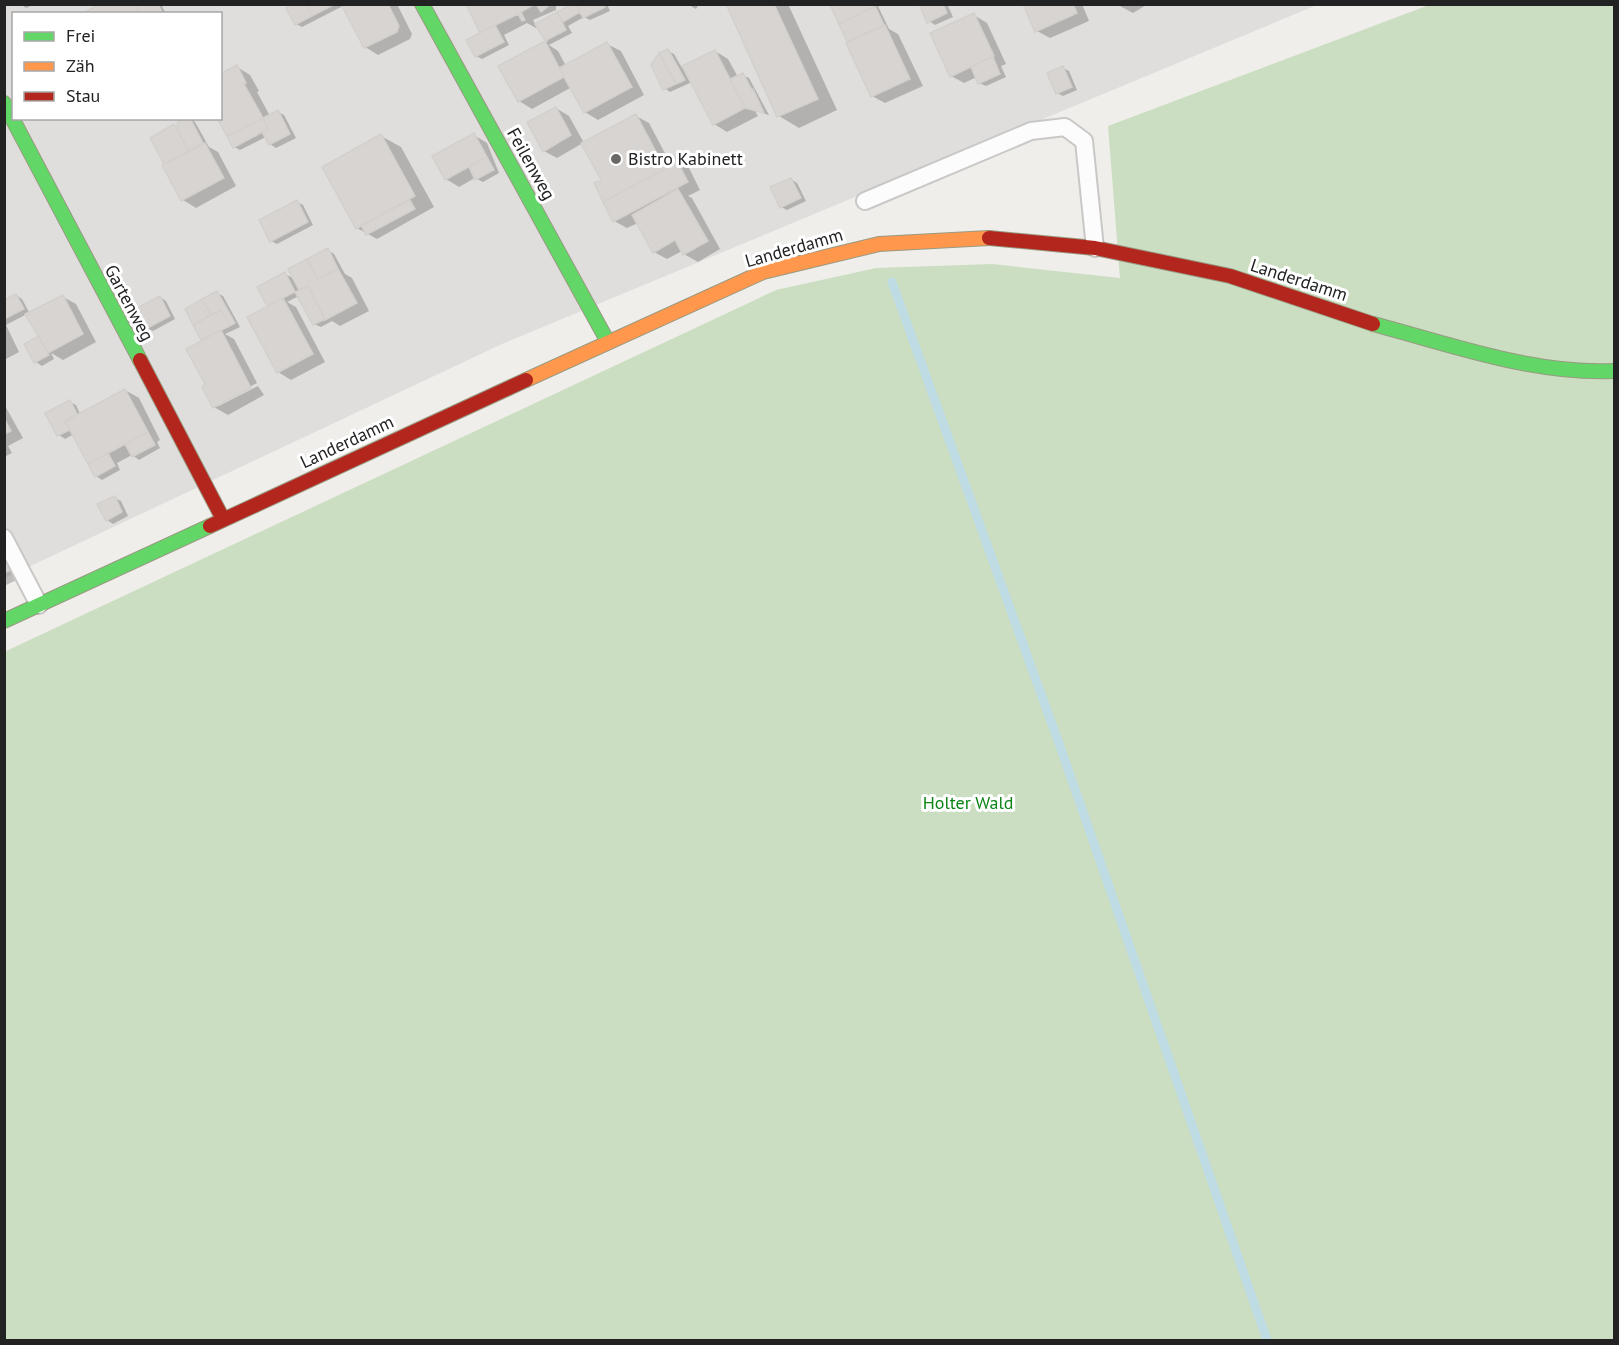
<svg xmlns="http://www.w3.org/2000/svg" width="1619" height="1345" font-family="'PT Sans',sans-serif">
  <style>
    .residential { fill: #dfdedc; fill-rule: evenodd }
    .forest { fill: #cbdec1 }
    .shadow { fill: #0003 }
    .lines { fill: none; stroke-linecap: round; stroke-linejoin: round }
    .stream { stroke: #bfdbe3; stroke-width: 9 }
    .building { fill: #d7d4d2; stroke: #d3d0cc; stroke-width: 1.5 }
    .lane-casing { stroke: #c9c8c7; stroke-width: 20 }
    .fast-casing { stroke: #999a82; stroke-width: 16 }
    .slow-casing { stroke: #999a82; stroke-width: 16 }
    .jam-casing { stroke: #999a82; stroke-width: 16 }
    .lane { stroke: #fdfcfc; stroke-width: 16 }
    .fast { stroke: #63d668; stroke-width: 14 }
    .slow { stroke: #ff974d; stroke-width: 14 }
    .jam { stroke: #b3261e; stroke-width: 14 }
    .poi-dot { fill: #6a6968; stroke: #fff; stroke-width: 2 }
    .labels { text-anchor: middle; stroke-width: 6; stroke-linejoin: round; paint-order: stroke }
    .poi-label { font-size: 18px; fill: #222; stroke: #fff; text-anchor: start }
    .street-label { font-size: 18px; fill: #222; stroke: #fff }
    .park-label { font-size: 18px; fill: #0c8416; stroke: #fff }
  </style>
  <rect width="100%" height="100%" fill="#f0eeeb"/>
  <!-- residential -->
  <path class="residential" d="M4 5H1317L502 344 5 578ZM14 14H220V118H14Z"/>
  <!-- forest -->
  <path class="forest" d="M1429 5H1614V1340H5L4 652 776 290 876 268 992 264 1120 278 1108 126Z"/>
  <!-- shadow -->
  <path class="shadow" d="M20 4H35L26 8Z
    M102 4H161L166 14H85Z
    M296 4H397L412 34 410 39 378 55 365 47 343 6 302 27 296 24Z
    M468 4H556V10L533 20 536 26 575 4H607L610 11 590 20 584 17 568 26 572 33 549 45 558 51 566 66 607 44 621 51 644 95 598 120 585 112 572 87 532 109 519 101 500 67 548 41 539 27 536 28 527 23 504 35 509 45 482 59 476 56 484 33Z
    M687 4H699L696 9Z
    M728 4H788L837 110 799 128 779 116Z
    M831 4H877L889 29 898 34 923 86 885 103 872 96Z
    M927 4H947L953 17 935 25 929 21Z
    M1025 4H1082L1089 21 1050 38 1037 31Z
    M1116 4H1148L1133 13Z
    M974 15 987 23 1006 64 1001 66 1006 77 986 86 979 83 977 77 964 83 951 76Z
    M668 51 674 54 682 68 715 51 728 59 738 77 742 75 749 78 769 115 755 111 758 116 727 132 714 124 692 82 670 92 664 88Z
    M237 67 250 75 259 91 257 92 270 116 278 112 284 115 296 138 276 148 270 144 266 137 240 150 234 147Z
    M1063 68 1069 71 1077 90 1063 96 1057 93Z
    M556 108 569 116 584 143 636 116 649 123 668 159 674 157 687 164 700 190 688 196 692 198 720 249 698 262 684 254 682 251 667 259 654 252 638 223 627 228 614 221 603 180 583 143 557 158 544 151Z
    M174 118H190L195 122 209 147 218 152 236 186 196 208 183 200 164 166 174 126 178 128 181 122Z
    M474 135 487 143 499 173 483 182 475 178 459 187 446 179Z
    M381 136 401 147 434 207 377 239 357 228Z
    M791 179 797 183 806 201 787 210 781 207Z
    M297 202 303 205 313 225 277 244 271 241Z
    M328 250 334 254 345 274 352 278 369 311 340 326 332 321 321 327 314 324 299 296 287 302 296 307 325 362 291 380 278 372 271 306 269 305 285 274 295 279Z
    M217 293 223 296 240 327 225 334 234 339 257 383 219 403V406L258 386 264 395 228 415 214 407 207 385 203 341 187 310Z
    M16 295 22 299 30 314 63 297 76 304 96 342 63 360 51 353 54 359 42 366 36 362 26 345 41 337 27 314 6 325 19 352 4 360V302Z
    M160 297 166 301 175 319 153 331 147 328Z
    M125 390 139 398 160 440 157 442 160 448 139 460 132 455 117 463 120 470 102 480 96 476 74 434 65 439 59 435 47 414 70 402 76 405 80 414Z
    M4 404 23 438 8 446 12 453 4 457Z
    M115 498 121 501 128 516 113 524 107 520Z
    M4 546 25 576 4 586Z"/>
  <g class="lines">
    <!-- stream -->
    <path class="stream" d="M892 282 1061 749 1267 1340"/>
  </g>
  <!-- building -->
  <path class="building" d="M99 4H135L140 14H82Z
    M135 4H158L163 14H140Z
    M293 4H306L312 16 295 25 286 8Z
    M306 4H335L312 16Z
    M341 4H388L399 26 397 32 364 48Z
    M466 4H535L521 12 525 20 522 21 518 14 480 33Z
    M536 4H551L541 12Z
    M572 4H576L580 12 563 22 557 12Z
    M576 4H604L605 7 583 18Z
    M726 4H774L818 99 777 117Z
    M873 4 874 7 839 24 830 5Z
    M923 4H943L947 13 927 23 920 6Z
    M1023 4H1073L1077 13 1035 32Z
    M875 6 884 25 847 42 839 24Z
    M557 12 566 30 545 41 535 24Z
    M974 13 994 56 950 77 930 33Z
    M495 25 504 42 475 57 466 40Z
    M885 25 910 79 871 97 846 43Z
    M545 41 564 77 518 102 498 66Z
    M607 42 632 87 584 113 559 68Z
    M668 49 685 80 676 84 659 53Z
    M715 50 745 108 713 125 682 66Z
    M659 53 676 84 663 90 651 65Z
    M993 57 1000 74 978 84 971 67Z
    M237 65 246 83 244 84 263 118 227 136 217 118H220V74Z
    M1063 66 1072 87 1056 94 1047 73Z
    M743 73 752 90 753 89 764 113 745 108 730 79Z
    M556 107 571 135 543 152 527 122Z
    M278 110 290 134 269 145 262 132 268 129 263 118Z
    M636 114 665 169 603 202 594 183 601 180 581 143Z
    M185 118H190L203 143 189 151 176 127 178 126 177 123Z
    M263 118 268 129 233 148 227 136Z
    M174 124 189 151 164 164 150 138Z
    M474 133 487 157 445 180 432 156Z
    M381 134 415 196 356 229 322 167Z
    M205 143 224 178 181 201 162 165Z
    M674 155 688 182 613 222 603 202 665 169 661 161Z
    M487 157 494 170 475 180 469 167Z
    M791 178 801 198 780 208 770 187Z
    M678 189 708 241 683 255 675 240 653 253 632 215Z
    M297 200 308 222 270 242 259 220Z
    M410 200 415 209 366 235 361 225Z
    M328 248 338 269 318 279 307 259Z
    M307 259 318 279 338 269 357 303 325 320 308 286 299 290 288 269Z
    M285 272 295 292 267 306 257 287Z
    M308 286 325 319 313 325 295 292Z
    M217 291 235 323 230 326 221 310 211 315 202 299Z
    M16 294 24 309 4 319V300Z
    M63 295 83 334 48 353 25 314Z
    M160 296 170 316 146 329 135 309Z
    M283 298 313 354 277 373 247 317Z
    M202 299 211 315 193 325 185 309Z
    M221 310 230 326 201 340 193 325Z
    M221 330 251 388 213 408 202 387 205 384 186 349Z
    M39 336 49 355 34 363 24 344Z
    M125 389 148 432 88 464 65 421Z
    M70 400 77 414 65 421 70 430 57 436 45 413Z
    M4 418 11 431 4 434Z
    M148 432 155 445 132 457 125 444Z
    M108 453 115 466 95 477 88 464Z
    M115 496 122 512 106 521 97 504Z
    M4 551 13 569 4 573Z"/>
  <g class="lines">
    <defs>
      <path id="lane" d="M865 201 1031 131 1065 127 1084 141 1095 248
        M4 538 39 605"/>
      <path id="fast" d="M422 4 608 342
        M4 103 140 360
        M1373 324C1449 344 1534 375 1614 371
        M4 621 210 526"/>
      <path id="slow" d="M526 380 763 272 879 244 989 238"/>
      <path id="jam" d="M989 238 1095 248 1230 276 1373 324
        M140 360 223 519
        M210 526 526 380"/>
    </defs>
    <!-- lane casing -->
    <use href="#lane" class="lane-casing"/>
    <!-- fast casing -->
    <use href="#fast" class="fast-casing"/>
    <!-- slow casing -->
    <use href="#slow" class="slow-casing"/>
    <!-- jam casing -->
    <use href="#jam" class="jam-casing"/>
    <!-- lane -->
    <use href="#lane" class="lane"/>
    <!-- fast -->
    <use href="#fast" class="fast"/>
    <!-- slow -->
    <use href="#slow" class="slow"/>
    <!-- jam -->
    <use href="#jam" class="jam"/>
  </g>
  <!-- markers -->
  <circle class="poi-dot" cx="616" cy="159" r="6"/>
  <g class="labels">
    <!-- poi labels -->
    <g class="poi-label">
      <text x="628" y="165">Bistro Kabinett</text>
    </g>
    <!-- street labels -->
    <g class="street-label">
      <text transform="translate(531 164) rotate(61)" y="6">Feilenweg</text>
      <text transform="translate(794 248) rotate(-16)" y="6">Landerdamm</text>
      <text transform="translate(1299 280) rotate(18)" y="6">Landerdamm</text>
      <text transform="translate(129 303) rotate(62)" y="6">Gartenweg</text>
      <text transform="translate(347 442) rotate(-25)" y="6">Landerdamm</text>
    </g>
    <!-- park labels -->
    <g class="park-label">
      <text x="968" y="809">Holter Wald</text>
    </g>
  </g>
  <!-- border -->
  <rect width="1619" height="1345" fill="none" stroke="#222222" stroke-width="12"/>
  <!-- legend -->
  <rect x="12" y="12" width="210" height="108" fill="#ffffff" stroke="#a7a7a7" stroke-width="1.5"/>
  <rect x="24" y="32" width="30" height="9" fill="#63d668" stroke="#a7a7a7" stroke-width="1.5"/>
  <text x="66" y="42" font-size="18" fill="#222222">Frei</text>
  <rect x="24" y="62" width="30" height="9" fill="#ff974d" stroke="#a7a7a7" stroke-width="1.5"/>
  <text x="66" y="72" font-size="18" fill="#222222">Zäh</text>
  <rect x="24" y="92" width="30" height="9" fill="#b3261e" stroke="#a7a7a7" stroke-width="1.5"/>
  <text x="66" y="102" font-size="18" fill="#222222">Stau</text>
</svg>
